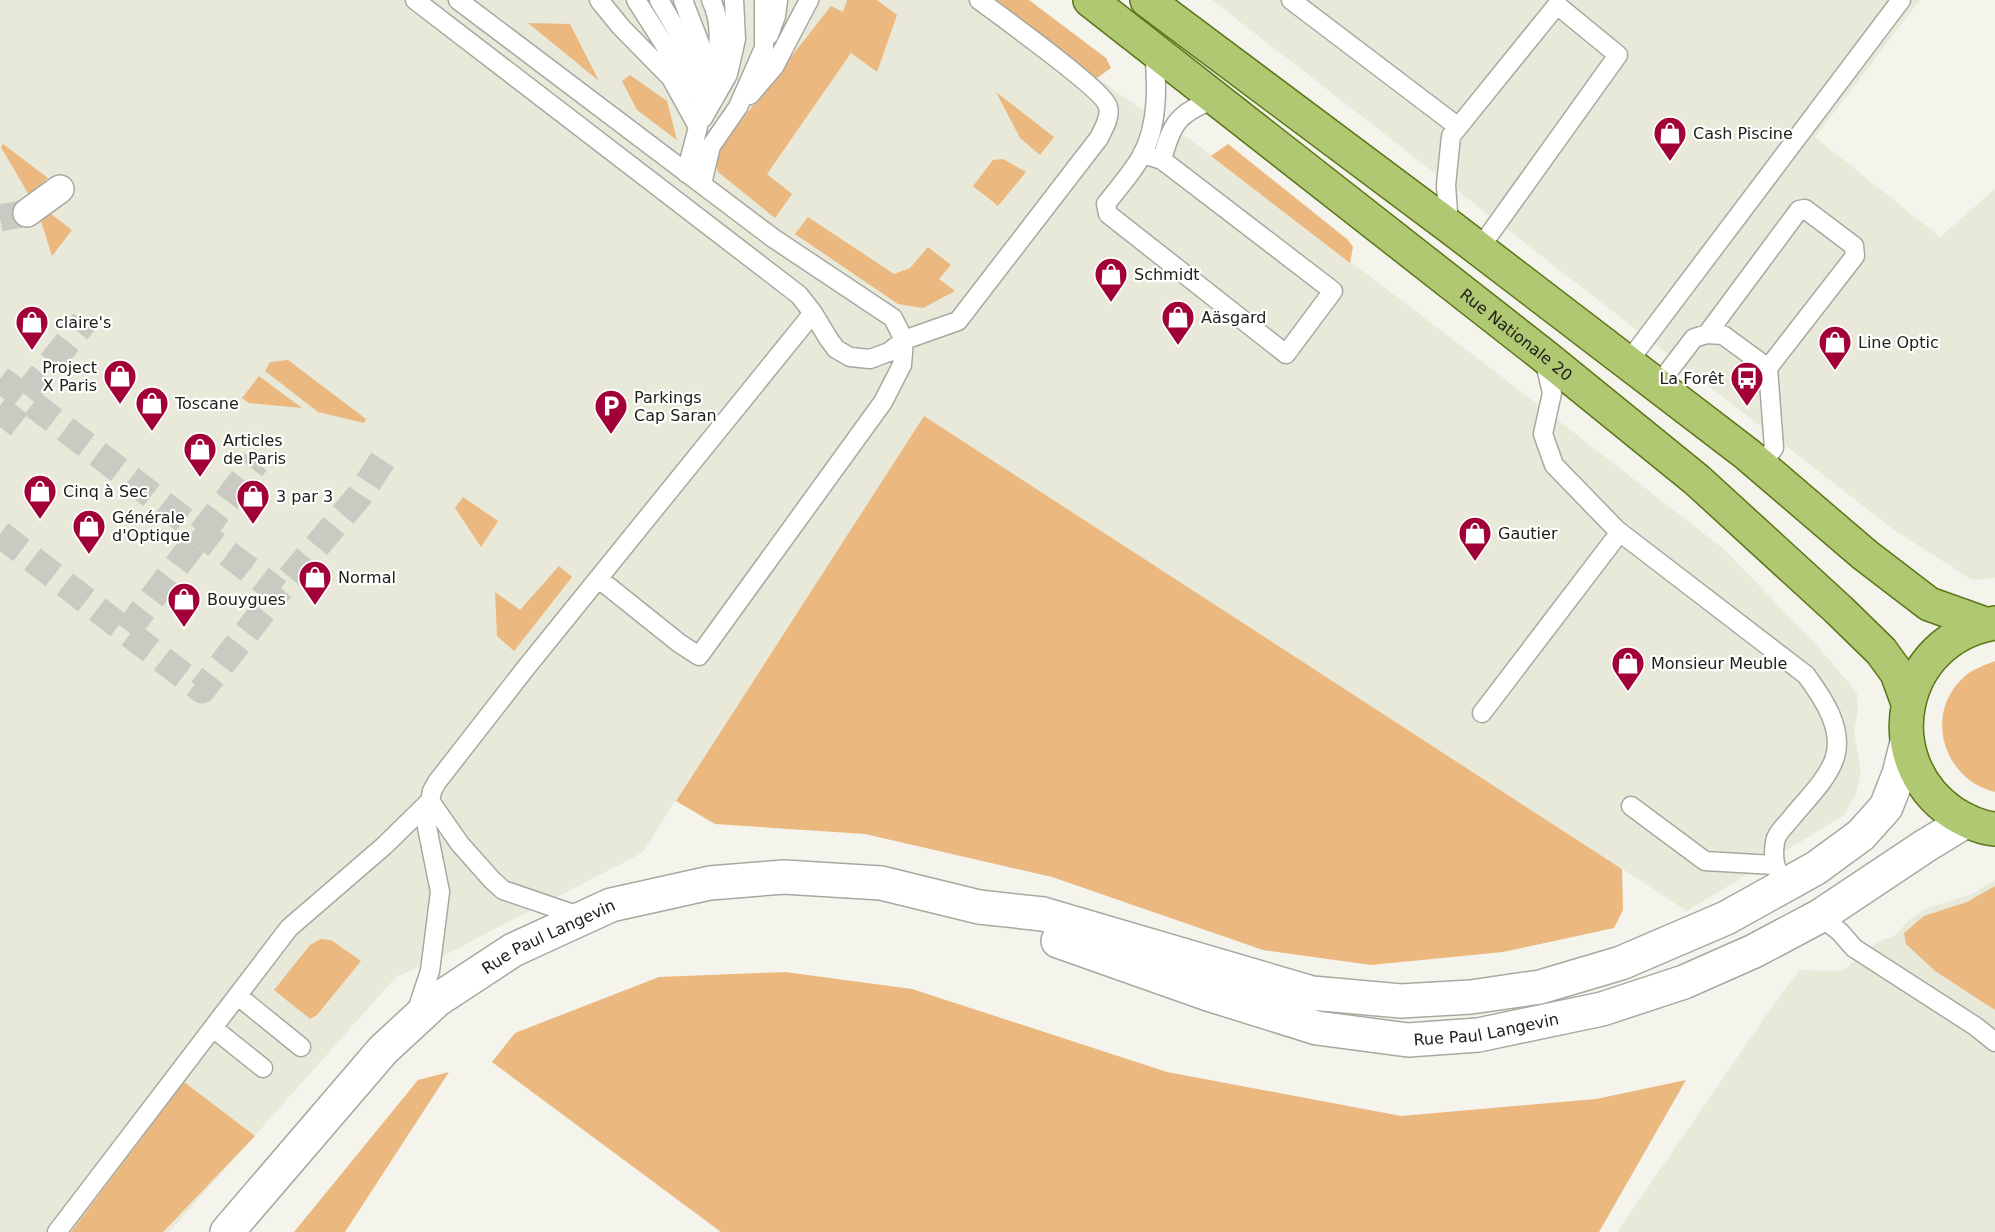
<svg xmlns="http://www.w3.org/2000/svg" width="1995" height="1232" font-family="'DejaVu Sans',sans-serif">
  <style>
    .built { fill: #e9e9d9 }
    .green { fill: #ebb87f }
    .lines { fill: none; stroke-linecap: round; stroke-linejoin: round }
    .pedestrian-tunnel { stroke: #cacac3; stroke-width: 27; stroke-dasharray: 27 14; stroke-linecap: butt }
    .service-casing { stroke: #a8a8a1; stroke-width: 21 }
    .pedestrian-casing { stroke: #a8a8a1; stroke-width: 30 }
    .secondary-casing { stroke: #a8a8a1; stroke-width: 36 }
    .primary-casing { stroke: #5c7517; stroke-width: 36 }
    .service { stroke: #fff; stroke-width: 18 }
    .pedestrian { stroke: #fff; stroke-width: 27 }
    .secondary { stroke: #fff; stroke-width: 33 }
    .primary { stroke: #b0c872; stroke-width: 33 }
    .labels { text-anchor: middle; stroke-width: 4.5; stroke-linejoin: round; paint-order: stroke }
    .poi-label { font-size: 16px; fill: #20201d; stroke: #fffffe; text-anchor: start }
    .street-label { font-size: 16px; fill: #20201d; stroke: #fffffe }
  </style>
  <rect width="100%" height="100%" fill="#f4f4ec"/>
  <!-- built -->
  <path class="built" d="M0 0H996L1125 98 1191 140 1510 383 1725 550 1821 650 1857 693 1858 712 1854 730 1861 773 1856 794 1843 816 1687 911 924 416 642 853 447 954 396 977 169 1232H0Z
    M1212 0H1920L1815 137 1940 237 1995 189V578L1972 580 1894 530Z
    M1995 880V1232H1617L1774 1004 1800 970 1842 971 1879 941 1894 936 1909 920 1927 908 1972 894Z"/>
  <!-- green -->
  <path class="green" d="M847 0H877L897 15 877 72 851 53 767 174 792 194 775 218 718 172 715 162 718 150 831 6 843 12Z
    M996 0H1029L1106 58 1111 68 1097 78Z
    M528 23 570 24 599 81Z
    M630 75 667 101 677 140 637 110 622 81Z
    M996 92 1054 137 1040 155 1020 138Z
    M3 144 48 178 29 195 1 147Z
    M1228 144 1348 240 1353 247 1350 263 1211 156Z
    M1003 159 1026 172 998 206 973 186 993 160Z
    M47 211 72 230 52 256 40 218Z
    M808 217 894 274 910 268 928 247 951 265 939 279 955 291 923 308 898 304 795 234Z
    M288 360 366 419 364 423 318 412 265 371 270 362Z
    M259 376 302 408 249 403 242 398Z
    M924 416 1622 869 1623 910 1614 928 1503 952 1371 965 1263 950 1052 877 865 834 715 824 676 801Z
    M463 497 498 521 481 547 455 508Z
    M559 566 572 577 514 651 497 636 495 592 520 610Z
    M1995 661V792C1947 781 1924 720 1959 682 1968 671 1982 666 1995 661Z
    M1995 886V1010L1935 971 1906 944 1904 933 1924 916 1967 902Z
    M321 939 331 940 361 961 317 1015 310 1019 274 990 310 945Z
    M785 972 912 989 1167 1072 1401 1116 1596 1099 1686 1080 1599 1232H721L492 1062 515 1033 659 977Z
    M449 1072 345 1232H294L418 1080Z
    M184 1082 255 1136 163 1232H71Z"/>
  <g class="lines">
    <!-- pedestrian-tunnel -->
    <path class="pedestrian-tunnel" d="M0 218 27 213
      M0 379 278 592 360 495 389 450
      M0 427 84 322
      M0 534 202 690 278 592
      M127 631 256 462"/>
    <defs>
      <path id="service" d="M415 0 799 295 813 313 828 338 836 349 850 357 870 359 878 356 889 352 904 340 958 321 1099 138C1103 129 1111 118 1108 107 1105 91 999 15 979 0
        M458 0 773 238 893 318 904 340 902 365 883 402 699 656 679 643 599 579
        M599 0 621 27 671 78 698 127
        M636 0 688 82 690 90
        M659 0 683 41 703 93 698 127 686 173
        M683 0 700 44 702 76
        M1291 0 1457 126
        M769 35 776 16 778 0
        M750 95 774 67 809 0
        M707 96C716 66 726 30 711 0
        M703 118 728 74 736 39 734 0
        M1142 154 1162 160 1170 166 1333 291 1286 354 1108 214 1106 204C1118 188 1133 172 1142 155 1159 124 1157 83 1154 49
        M1162 160C1172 121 1179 113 1217 98
        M702 184 711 146 738 107 764 48V0
        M1449 226 1446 185 1451 136 1557 5 1618 55 1479 249
        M1707 334 1723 335 1768 368
        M1544 359 1552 393 1543 434 1554 465 1617 530 1806 675C1823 698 1845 730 1834 760 1826 781 1807 799 1793 816 1788 823 1776 833 1775 842 1772 861 1776 869 1784 886
        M1628 362 1901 0
        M1658 385 1694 338 1707 334 1799 210 1805 209 1854 246 1855 256 1768 368 1774 448 1761 465
        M1482 713 1620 532
        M430 801 460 844 492 880 503 890 582 917
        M1631 806 1705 861 1774 865
        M1820 916 1840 932 1854 948 1975 1026 1995 1042
        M238 996 301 1047
        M416 1013 430 971 440 892 426 822 432 791 437 782 525 669 813 313
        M213 1028 263 1068
        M57 1232 289 928 384 846 430 801"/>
      <path id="pedestrian" d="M27 213 60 189"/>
      <g id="secondary">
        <path id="s1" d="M1058 941 1208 994 1317 1028 1408 1040 1478 1035 1602 1009 1684 982 1754 951 1820 916 1925 846 1966 821"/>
        <path id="s2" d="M227 1232 383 1050 437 1000 513 950 611 905 710 883 784 877 881 883 979 907 1043 914 1312 993 1401 1001 1471 997 1540 987 1621 963 1726 918 1816 868 1861 835 1886 807 1899 774 1907 742"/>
      </g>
      <g id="primary">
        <path id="s3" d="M1090 0 1543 355 1697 480 1839 610 1881 651 1897 673 1908 703"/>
        <path d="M1147 0 1449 226 1747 454 1865 555 1929 604 1985 624"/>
        <path d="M1995 623C1900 638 1874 759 1953 813 1966 821 1980 828 1995 829"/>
      </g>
    </defs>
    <!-- service casing -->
    <use href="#service" class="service-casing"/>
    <!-- pedestrian casing -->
    <use href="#pedestrian" class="pedestrian-casing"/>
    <!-- secondary casing -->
    <use href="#secondary" class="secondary-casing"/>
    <!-- primary casing -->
    <use href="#primary" class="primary-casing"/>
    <!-- service -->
    <use href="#service" class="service"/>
    <!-- pedestrian -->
    <use href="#pedestrian" class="pedestrian"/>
    <!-- secondary -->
    <use href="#secondary" class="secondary"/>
    <!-- primary -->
    <use href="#primary" class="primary"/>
  </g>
  <!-- icons -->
  <defs>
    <symbol id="shop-pin" viewBox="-11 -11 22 30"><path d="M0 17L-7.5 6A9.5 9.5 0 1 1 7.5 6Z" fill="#a10138" stroke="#fffffe"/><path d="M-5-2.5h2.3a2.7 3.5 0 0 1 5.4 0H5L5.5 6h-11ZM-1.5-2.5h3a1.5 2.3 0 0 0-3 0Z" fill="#fff"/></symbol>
    <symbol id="bus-pin" viewBox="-11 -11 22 30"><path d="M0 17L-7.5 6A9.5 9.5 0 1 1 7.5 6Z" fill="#a10138" stroke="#fffffe"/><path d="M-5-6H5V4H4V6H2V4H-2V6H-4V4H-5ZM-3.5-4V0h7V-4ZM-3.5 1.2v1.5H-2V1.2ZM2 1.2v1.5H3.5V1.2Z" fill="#fff"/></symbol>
    <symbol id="parking-pin" viewBox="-11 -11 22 30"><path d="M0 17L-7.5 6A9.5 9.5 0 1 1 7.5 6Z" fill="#a10138" stroke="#fffffe"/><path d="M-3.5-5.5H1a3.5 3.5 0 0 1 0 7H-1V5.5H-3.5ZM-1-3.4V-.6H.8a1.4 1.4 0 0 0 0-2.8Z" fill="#fff"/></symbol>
  </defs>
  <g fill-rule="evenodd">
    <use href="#shop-pin" x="1651" y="114" width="38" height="52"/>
    <use href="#shop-pin" x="1092" y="255" width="38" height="52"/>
    <use href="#shop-pin" x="1159" y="298" width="38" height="52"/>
    <use href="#shop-pin" x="13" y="303" width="38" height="52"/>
    <use href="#shop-pin" x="1816" y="323" width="38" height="52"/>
    <use href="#shop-pin" x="101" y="357" width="38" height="52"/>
    <use href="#bus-pin" x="1728" y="359" width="38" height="52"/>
    <use href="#shop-pin" x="133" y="384" width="38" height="52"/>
    <use href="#parking-pin" x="592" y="387" width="38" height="52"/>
    <use href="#shop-pin" x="181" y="430" width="38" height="52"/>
    <use href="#shop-pin" x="21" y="472" width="38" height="52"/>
    <use href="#shop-pin" x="234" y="477" width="38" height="52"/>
    <use href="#shop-pin" x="70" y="507" width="38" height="52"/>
    <use href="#shop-pin" x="1456" y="514" width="38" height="52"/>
    <use href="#shop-pin" x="296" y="558" width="38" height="52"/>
    <use href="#shop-pin" x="165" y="580" width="38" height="52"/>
    <use href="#shop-pin" x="1609" y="644" width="38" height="52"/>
  </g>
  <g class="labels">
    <!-- poi labels -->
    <g class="poi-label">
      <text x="1693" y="139">Cash Piscine</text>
      <text x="1134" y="280">Schmidt</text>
      <text x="1201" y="323">Aäsgard</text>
      <text x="55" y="328">claire's</text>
      <text x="1858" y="348">Line Optic</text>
      <text x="97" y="373" text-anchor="end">Project<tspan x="97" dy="18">X Paris</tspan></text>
      <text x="1724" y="384" text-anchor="end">La Forêt</text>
      <text x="634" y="403">Parkings<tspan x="634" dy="18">Cap Saran</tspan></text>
      <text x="175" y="409">Toscane</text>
      <text x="223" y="446">Articles<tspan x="223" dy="18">de Paris</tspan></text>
      <text x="63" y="497">Cinq à Sec</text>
      <text x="276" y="502">3 par 3</text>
      <text x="112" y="523">Générale<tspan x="112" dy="18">d'Optique</tspan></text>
      <text x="1498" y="539">Gautier</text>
      <text x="338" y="583">Normal</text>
      <text x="207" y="605">Bouygues</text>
      <text x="1651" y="669">Monsieur Meuble</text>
    </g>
    <!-- street labels -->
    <g class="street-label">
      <text dy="6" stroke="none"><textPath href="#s3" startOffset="542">Rue Nationale 20</textPath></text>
      <text dy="6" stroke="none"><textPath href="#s2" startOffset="442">Rue Paul Langevin</textPath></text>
      <text dy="6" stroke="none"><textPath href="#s1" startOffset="444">Rue Paul Langevin</textPath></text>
    </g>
  </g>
</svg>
